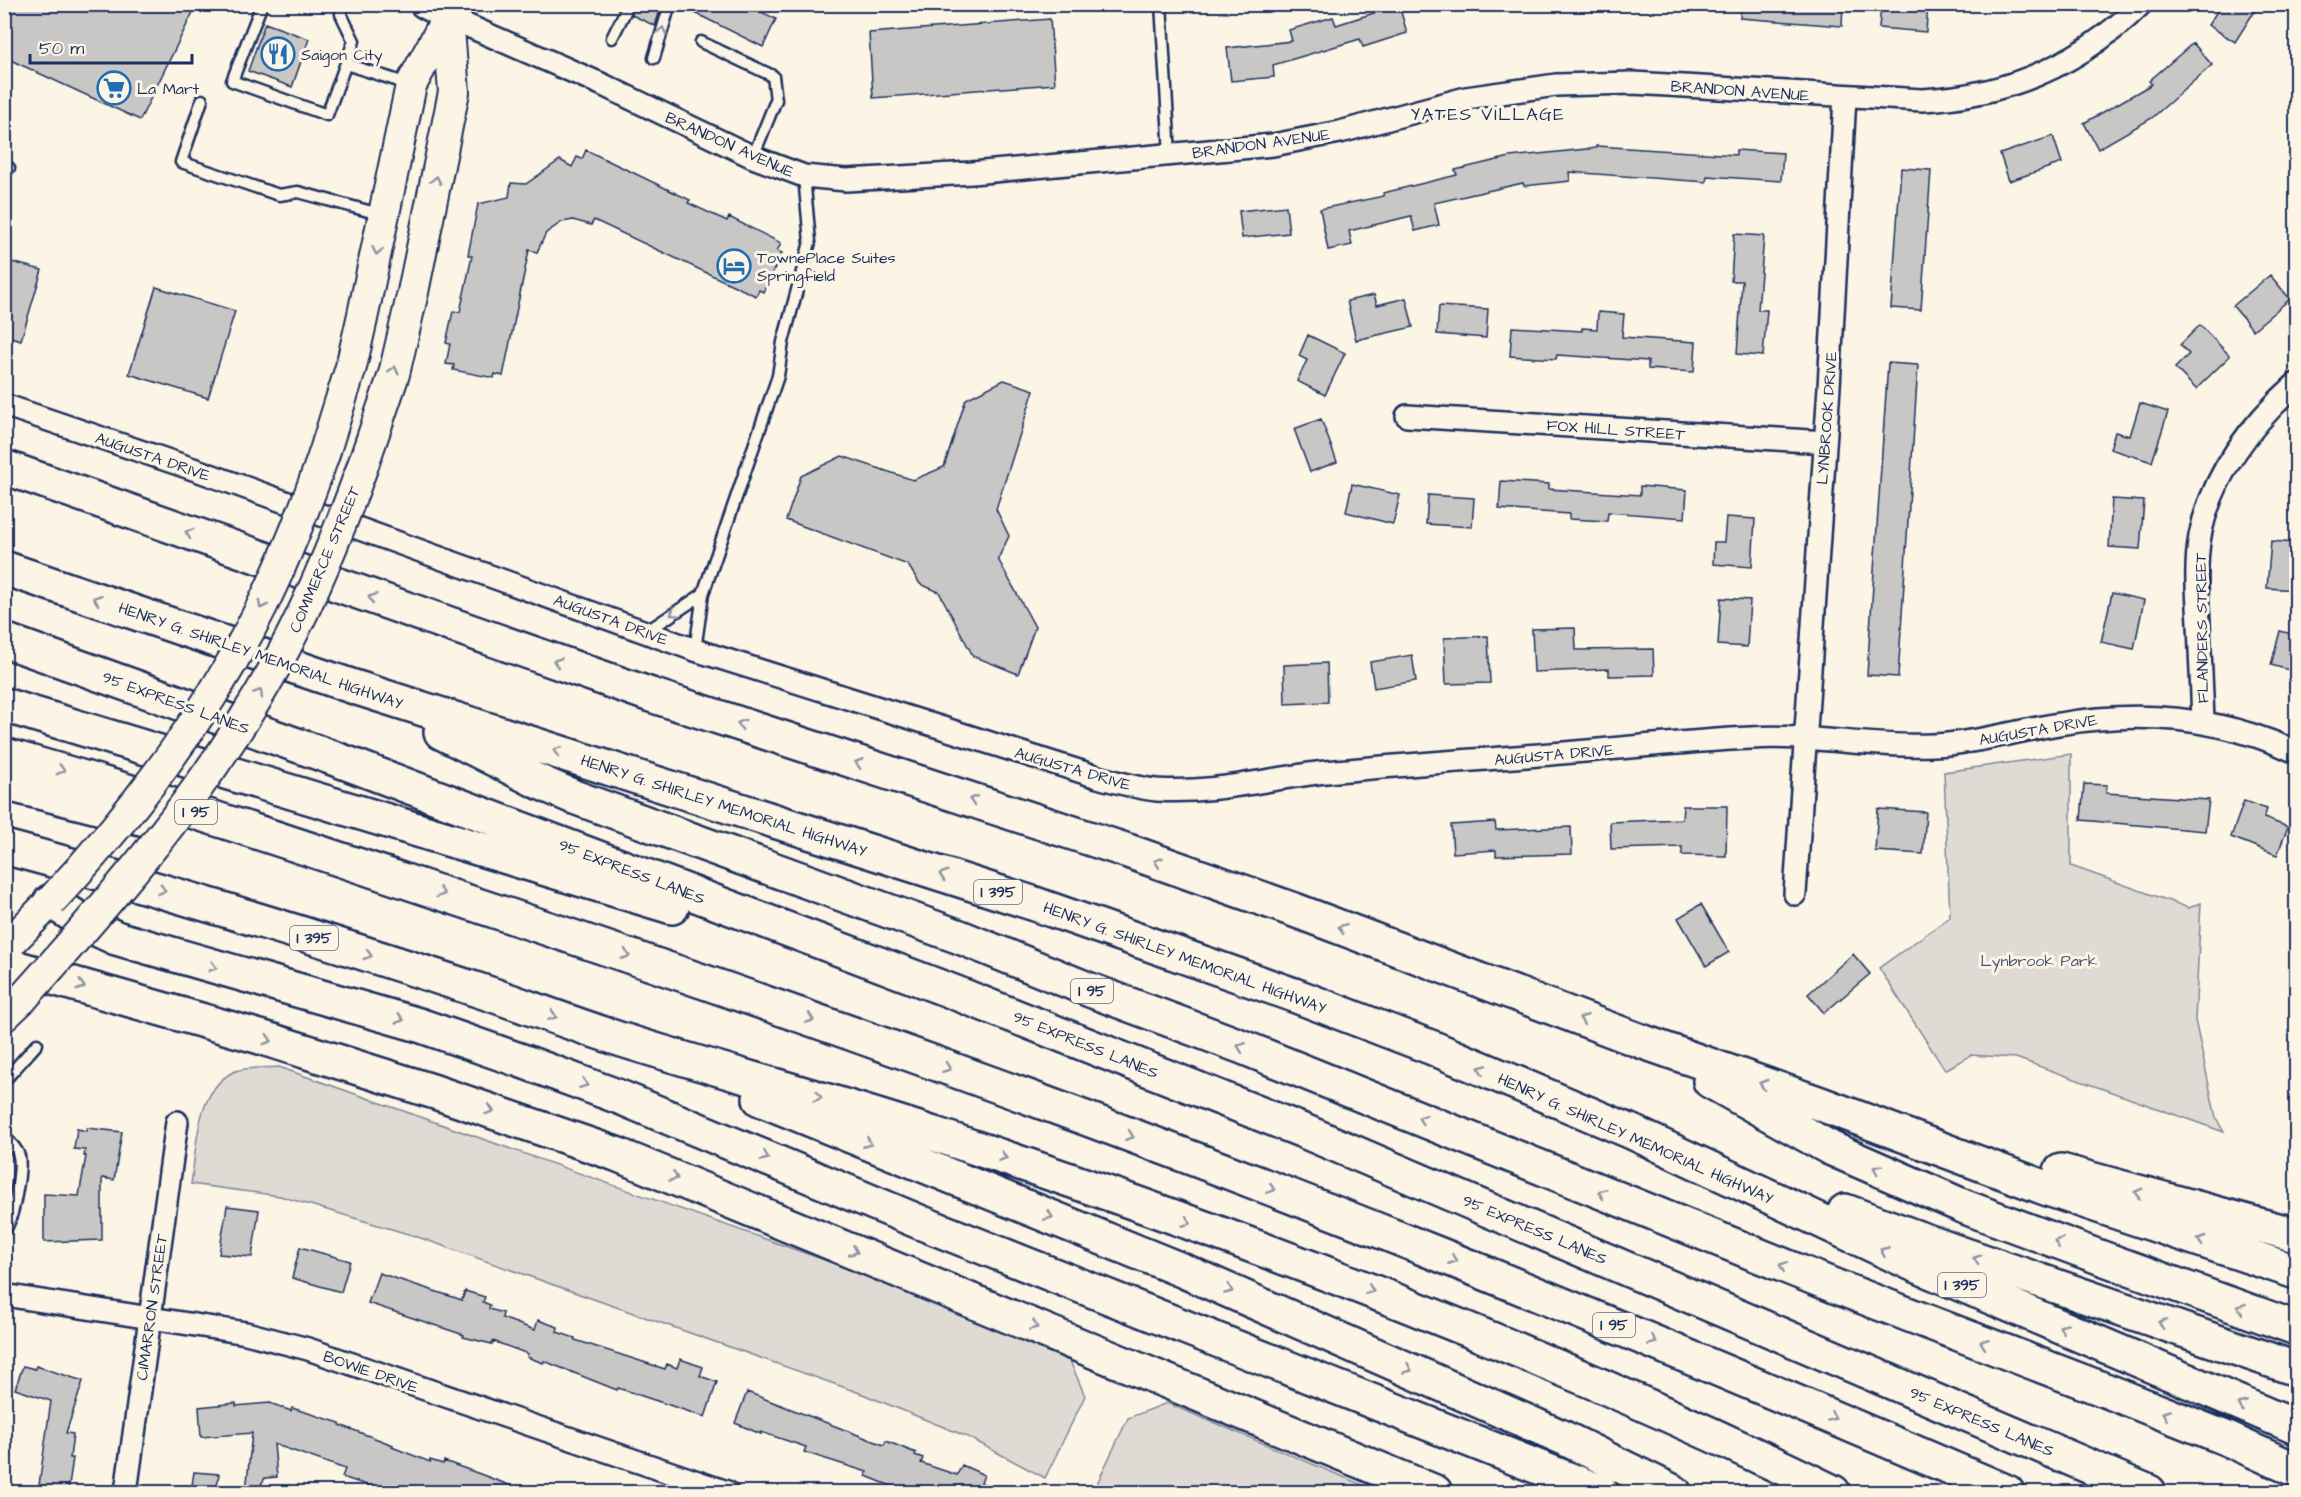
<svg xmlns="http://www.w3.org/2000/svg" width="2301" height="1497" font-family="'Architects Daughter',sans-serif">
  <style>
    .green { fill: #dfdbd4; stroke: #7d8599; stroke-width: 1.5 }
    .building { fill: #c8c7c6; stroke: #1b2f5e; stroke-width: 1.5 }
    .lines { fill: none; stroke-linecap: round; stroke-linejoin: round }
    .service-casing { stroke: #1b2f5e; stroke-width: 15 }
    .minor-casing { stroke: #1b2f5e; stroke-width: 26 }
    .tertiary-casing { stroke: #1b2f5e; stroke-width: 32 }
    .secondary-casing { stroke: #1b2f5e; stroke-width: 34 }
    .motorway-casing { stroke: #1b2f5e; stroke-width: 38 }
    .service { stroke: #fcf5e5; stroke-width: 10 }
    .minor { stroke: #fcf5e5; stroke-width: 21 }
    .tertiary { stroke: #fcf5e5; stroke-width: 27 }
    .secondary { stroke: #fcf5e5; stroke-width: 30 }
    .motorway { stroke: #fcf5e5; stroke-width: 33 }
    .secondary-bridge-casing { stroke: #1b2f5e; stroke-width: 34; stroke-linecap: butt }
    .secondary-bridge { stroke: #fcf5e5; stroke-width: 30 }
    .oneway { stroke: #8c92a2 }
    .labels { text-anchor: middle; stroke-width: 6; stroke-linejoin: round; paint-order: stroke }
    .shield { fill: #fcf5e5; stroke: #5e6a86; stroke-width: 1.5 }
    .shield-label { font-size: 15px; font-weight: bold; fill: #1b2f5e }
    .poi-label { font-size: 16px; fill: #1b2f5e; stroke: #fcf5e5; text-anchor: start }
    .street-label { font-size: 16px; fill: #1b2f5e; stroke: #fcf5e5 }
    .park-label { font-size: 16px; fill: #425176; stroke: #fcf5e5 }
    .neighbourhood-label { font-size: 18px; letter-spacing: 1.5px; fill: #1b2f5e; stroke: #fcf5e5 }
  </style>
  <rect width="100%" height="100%" fill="#fcf5e5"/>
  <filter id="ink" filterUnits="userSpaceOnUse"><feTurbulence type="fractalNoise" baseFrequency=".0167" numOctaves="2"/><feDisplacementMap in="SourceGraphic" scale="12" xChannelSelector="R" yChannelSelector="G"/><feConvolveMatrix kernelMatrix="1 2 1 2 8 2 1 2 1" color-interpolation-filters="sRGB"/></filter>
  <g filter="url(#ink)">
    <!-- green -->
    <path class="green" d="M2071 754V866L2189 908 2201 903 2195 1020 2216 1118 2224 1132 2016 1058 1971 1055 1945 1070 1879 968 1950 917 1944 772Z
      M279 1067 870 1276 1070 1361 1085 1396 1045 1478 968 1437 860 1393 415 1236 280 1196 191 1184C197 1148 195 1092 233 1072 242 1067 268 1068 279 1067Z
      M1167 1403 1379 1492H1093L1128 1418Z"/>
    <!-- building -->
    <path class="building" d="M4 4H197L140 120 4 57Z
      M610 4H662L655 26 632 15V8L628 5H621L618 9Z
      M677 4H745L776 19 763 47Z
      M1741 4H1843L1842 26 1740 18Z
      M1881 4H1928L1926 32 1879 28Z
      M2222 4H2259L2235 42 2208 25Z
      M1399 5 1407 33 1363 47 1360 39 1273 65 1274 77 1231 81 1227 48 1292 41 1289 30 1333 17 1336 25Z
      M1050 19 1055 84 873 98 869 33Z
      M265 23 309 39 292 87 248 71Z
      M2193 43 2212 65 2152 118 2098 149 2084 123 2152 84 2149 81Z
      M2053 136 2062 163 2009 181 2000 154Z
      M1596 146 1736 155V150L1783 153 1781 181 1707 176 1706 182 1569 172 1570 181 1524 186 1523 183 1434 203 1439 225 1415 231 1411 216 1349 231 1352 245 1328 250 1320 209 1384 196 1383 193 1457 175 1455 170 1510 157 1596 148Z
      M586 150 690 200 688 203 727 221 729 217 781 243 777 251 782 253 763 292 759 290 756 296 594 220 591 225 573 220 562 222 546 233 537 252 529 250 503 376 495 374 494 378 453 370 454 365 446 364 450 344 446 343 453 311 460 312 472 256 468 255 478 204 509 197 511 183 526 184 560 160 572 167 577 157 582 159Z
      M1901 168 1931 170 1921 310 1891 308Z
      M1286 206 1289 233 1242 238 1239 211Z
      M1734 234 1764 236 1758 310H1767L1763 356 1737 354 1742 281H1731Z
      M4 260 42 270 21 340 4 335Z
      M2270 275 2290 299 2253 330 2233 306Z
      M156 287 235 311 208 398 129 374Z
      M1374 295 1377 305 1406 298 1413 327 1356 340 1347 301Z
      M1439 306 1488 309 1486 338 1437 334Z
      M1598 312 1624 314 1622 337 1696 342 1694 372 1648 369V361L1557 355 1556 359 1510 356 1512 327 1582 331V328L1597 329Z
      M2200 325 2230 356 2196 389 2175 368 2189 354 2180 345Z
      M1308 335 1345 353 1325 395 1297 381 1307 360 1299 356Z
      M1888 363 1918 365 1898 677 1867 675Z
      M1004 380 1034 390 996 509 1009 536 998 559 1035 627 1018 674 973 656 939 592 920 584 908 565 786 520 801 476 842 456 913 480 944 467 966 399Z
      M2140 403 2168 412 2152 462 2110 449 2115 432 2130 436Z
      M1321 419 1337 462 1310 472 1294 429Z
      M1501 481 1549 484V489L1640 495V486L1687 490 1685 518 1608 512 1607 521 1569 519V514L1499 509Z
      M1352 484 1400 495 1393 524 1346 512Z
      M1428 495 1474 498 1472 527 1426 524Z
      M2112 499 2144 501 2140 549 2109 547Z
      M1726 517 1755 519 1752 567 1713 564 1714 542H1724Z
      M2271 541 2296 543V590L2267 588Z
      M2112 593 2144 600 2134 649 2101 642Z
      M1721 598 1750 600 1747 647 1718 645Z
      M1575 628 1576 650 1653 649 1654 675 1609 676V669L1534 672 1532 629Z
      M2280 631 2296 635V672L2271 665Z
      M1488 636 1490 683 1446 684 1444 638Z
      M1412 655 1416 681 1374 688 1370 662Z
      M1327 663 1328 702 1285 704 1284 665Z
      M2084 784 2107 785 2106 793 2209 800 2205 831 2081 820Z
      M2244 801 2267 809 2264 818 2288 827 2277 855 2231 837Z
      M1683 806H1727L1726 856 1682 855V847L1611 849 1610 822 1682 819Z
      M1878 809 1926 812 1923 854 1875 851Z
      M1495 822 1496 830 1571 827 1572 854 1496 856V850L1453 853 1451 825Z
      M1701 904 1729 952 1706 966 1678 918Z
      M1853 954 1870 974 1824 1013 1808 994Z
      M87 1128 122 1132 114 1180 102 1178V1240L44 1242V1194L79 1196 86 1156H84L85 1150 74 1149 77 1129 87 1131Z
      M227 1206 259 1210 252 1257 219 1254Z
      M300 1247 350 1261 341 1292 292 1278Z
      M379 1273 462 1300 465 1291 485 1297 483 1302 490 1305 489 1309 503 1313 502 1318 535 1330 538 1320 558 1327 557 1332 575 1338V1340L665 1369 667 1364 677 1368 680 1359 703 1367 700 1376 717 1382 705 1417 618 1388 617 1390 544 1361 543 1363 527 1357 528 1354 493 1341 492 1344 463 1337 464 1335 368 1303Z
      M23 1366 35 1369 36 1366 83 1381 66 1433 73 1434 70 1458H73L68 1492H38L51 1401 15 1389Z
      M747 1392 884 1445 886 1441 916 1453 915 1455 923 1458 921 1463 957 1475 962 1465 984 1475 981 1483 999 1490V1492H906L866 1476 867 1472 804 1452 806 1447 761 1432V1434L735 1423Z
      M236 1403V1406L270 1403 291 1411 292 1408 340 1423V1425L393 1445 392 1447 430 1462V1460L443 1464 444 1461 480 1474 522 1490V1492H388L342 1477 345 1469 274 1444 277 1477 265 1478 256 1492H246L252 1433 201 1437 199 1407Z
      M194 1472 219 1474 216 1492H191Z"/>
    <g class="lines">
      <defs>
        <path id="service" d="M262 4 232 81 327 115 354 41 341 14 343 4
          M1161 4 1170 155
          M612 38 625 12
          M701 42 773 76 776 100 753 157
          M654 58 670 4
          M346 64 411 85
          M202 100 181 162 279 195 298 192 383 215
          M4 167 9 168
          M646 632 703 594
          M695 650 703 594 778 376 783 342 810 242 804 176
          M4 1081 37 1044
          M4 1137C10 1142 17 1149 19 1156 22 1168 13 1223 4 1231"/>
        <path id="minor" d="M448 17 601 84 753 157 804 176 846 180 972 173 1273 145 1340 132 1466 98 1556 85 1633 83 1922 100C2007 96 2080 65 2141 4
          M4 405 202 472 695 650 1098 777C1117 782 1136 788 1157 790 1214 794 1270 778 1326 772 1401 765 1476 760 1551 754 1617 749 1684 741 1751 738 1811 734 1872 748 1933 745 1976 743 2016 731 2059 724 2141 710 2221 717 2296 752
          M1407 416 1825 442
          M2203 723C2202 689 2200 656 2199 622 2197 593 2195 564 2200 536 2212 474 2250 425 2296 384
          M1795 894 1829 387 1845 97
          M4 1295 246 1333 308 1349 727 1492
          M126 1492 177 1122"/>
        <path id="tertiary" d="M424 4 448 17"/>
        <path id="secondary" d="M324 454 351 367 362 319 411 85 448 17
          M362 468 394 374 413 292 454 92 448 17 450 4
          M4 949 51 901
          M4 1016 23 998"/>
        <path id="motorway" d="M4 467 651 695 1128 851 1297 911 1638 1040 1818 1103 2048 1189 2296 1272
          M4 568 351 686 1032 903 1294 995 1433 1048 1632 1132 1911 1263 2296 1427
          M4 640 344 762 956 993 1306 1132 2149 1492
          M4 705 672 907
          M441 732 537 781 574 797 960 937 1090 990 1240 1046 1837 1287 2110 1392 2223 1437 2296 1470
          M4 755C170 801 332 857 495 911 814 1017 1131 1131 1443 1256 1632 1332 1819 1411 2007 1492
          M4 783 153 821
          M4 847C168 890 329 941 490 994 533 1009 576 1025 619 1039 724 1072 832 1100 937 1135 1242 1236 1544 1351 1833 1492
          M51 901 88 925 116 938 419 1025 525 1062 622 1098 922 1223 1601 1492
          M4 964 260 1037 435 1092 616 1154 1435 1492
          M1710 1081 1830 1148 1965 1207 2102 1258 2296 1328
          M760 1099 1184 1271 1564 1438 1674 1492
          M2061 1171 2296 1235
          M1845 1211 1951 1250 2296 1369"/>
      </defs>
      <!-- service casing -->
      <use href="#service" class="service-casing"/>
      <!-- minor casing -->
      <use href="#minor" class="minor-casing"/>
      <!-- tertiary casing -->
      <use href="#tertiary" class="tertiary-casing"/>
      <!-- secondary casing -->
      <use href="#secondary" class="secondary-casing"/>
      <!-- motorway casing -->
      <use href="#motorway" class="motorway-casing"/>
      <!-- service -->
      <use href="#service" class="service"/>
      <!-- minor -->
      <use href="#minor" class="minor"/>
      <!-- tertiary -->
      <use href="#tertiary" class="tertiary"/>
      <!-- secondary -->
      <use href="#secondary" class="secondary"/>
      <!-- motorway -->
      <use href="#motorway" class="motorway"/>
      <defs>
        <path id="secondary-bridge" d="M51 901C134 812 208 715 262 606 286 557 306 506 324 454
          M23 998C115 895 207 790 275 667 310 604 337 537 362 468"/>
      </defs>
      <!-- secondary-bridge casing -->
      <use href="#secondary-bridge" class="secondary-bridge-casing"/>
      <!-- secondary-bridge -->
      <use href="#secondary-bridge" class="secondary-bridge"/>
    </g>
    <!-- one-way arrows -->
    <defs><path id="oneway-chevron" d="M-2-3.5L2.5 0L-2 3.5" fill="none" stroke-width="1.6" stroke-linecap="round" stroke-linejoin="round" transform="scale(1.5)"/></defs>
    <g class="oneway">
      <use href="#oneway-chevron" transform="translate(662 31) rotate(-78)"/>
      <use href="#oneway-chevron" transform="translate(436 180) rotate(-78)"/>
      <use href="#oneway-chevron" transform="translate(377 251) rotate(101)"/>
      <use href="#oneway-chevron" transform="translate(394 370) rotate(-75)"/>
      <use href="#oneway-chevron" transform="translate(189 533) rotate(-160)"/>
      <use href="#oneway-chevron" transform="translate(372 598) rotate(-160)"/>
      <use href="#oneway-chevron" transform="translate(97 599) rotate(-161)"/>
      <use href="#oneway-chevron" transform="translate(262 605) rotate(117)"/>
      <use href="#oneway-chevron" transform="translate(674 613) rotate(146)"/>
      <use href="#oneway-chevron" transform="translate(557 662) rotate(-161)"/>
      <use href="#oneway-chevron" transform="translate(259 693) rotate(-58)"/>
      <use href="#oneway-chevron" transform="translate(741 724) rotate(-162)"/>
      <use href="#oneway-chevron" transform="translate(557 751) rotate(-163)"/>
      <use href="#oneway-chevron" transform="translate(859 763) rotate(-162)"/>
      <use href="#oneway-chevron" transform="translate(61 770) rotate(16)"/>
      <use href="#oneway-chevron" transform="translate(973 800) rotate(-162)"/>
      <use href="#oneway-chevron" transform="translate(1158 862) rotate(-160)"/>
      <use href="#oneway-chevron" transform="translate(943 875) rotate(-163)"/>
      <use href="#oneway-chevron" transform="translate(162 890) rotate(17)"/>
      <use href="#oneway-chevron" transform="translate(441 893) rotate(18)"/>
      <use href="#oneway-chevron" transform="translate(1342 928) rotate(-160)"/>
      <use href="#oneway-chevron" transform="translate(368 955) rotate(18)"/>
      <use href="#oneway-chevron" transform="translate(626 955) rotate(19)"/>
      <use href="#oneway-chevron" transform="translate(213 967) rotate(16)"/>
      <use href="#oneway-chevron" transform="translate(81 986) rotate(16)"/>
      <use href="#oneway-chevron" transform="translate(553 1016) rotate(19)"/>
      <use href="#oneway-chevron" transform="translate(400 1019) rotate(16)"/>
      <use href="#oneway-chevron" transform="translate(810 1019) rotate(20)"/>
      <use href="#oneway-chevron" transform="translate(1583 1019) rotate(-159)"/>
      <use href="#oneway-chevron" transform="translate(268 1040) rotate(17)"/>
      <use href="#oneway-chevron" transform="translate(1241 1047) rotate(-159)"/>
      <use href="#oneway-chevron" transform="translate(947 1068) rotate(20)"/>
      <use href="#oneway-chevron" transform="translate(1482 1069) rotate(-157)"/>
      <use href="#oneway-chevron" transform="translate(584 1084) rotate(21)"/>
      <use href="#oneway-chevron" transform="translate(1763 1084) rotate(-161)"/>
      <use href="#oneway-chevron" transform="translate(818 1097) rotate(17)"/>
      <use href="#oneway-chevron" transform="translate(490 1110) rotate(18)"/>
      <use href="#oneway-chevron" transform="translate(1422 1119) rotate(-158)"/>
      <use href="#oneway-chevron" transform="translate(1130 1136) rotate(20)"/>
      <use href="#oneway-chevron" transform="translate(868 1143) rotate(22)"/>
      <use href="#oneway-chevron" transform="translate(765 1157) rotate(23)"/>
      <use href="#oneway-chevron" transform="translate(1003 1157) rotate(19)"/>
      <use href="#oneway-chevron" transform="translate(1877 1169) rotate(-156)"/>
      <use href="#oneway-chevron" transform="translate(674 1177) rotate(22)"/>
      <use href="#oneway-chevron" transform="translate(1271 1189) rotate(21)"/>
      <use href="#oneway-chevron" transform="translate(1602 1193) rotate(-158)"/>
      <use href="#oneway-chevron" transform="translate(2138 1193) rotate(-165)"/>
      <use href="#oneway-chevron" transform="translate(1049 1216) rotate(22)"/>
      <use href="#oneway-chevron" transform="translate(1187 1222) rotate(20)"/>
      <use href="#oneway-chevron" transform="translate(2201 1240) rotate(-162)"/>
      <use href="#oneway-chevron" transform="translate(2058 1242) rotate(-159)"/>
      <use href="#oneway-chevron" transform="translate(854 1251) rotate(23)"/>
      <use href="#oneway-chevron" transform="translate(1884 1251) rotate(-155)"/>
      <use href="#oneway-chevron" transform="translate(1977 1259) rotate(-161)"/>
      <use href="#oneway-chevron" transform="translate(1453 1260) rotate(22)"/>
      <use href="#oneway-chevron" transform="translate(1783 1266) rotate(-158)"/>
      <use href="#oneway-chevron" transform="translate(1229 1290) rotate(24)"/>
      <use href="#oneway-chevron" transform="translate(1370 1290) rotate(21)"/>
      <use href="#oneway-chevron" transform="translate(2241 1308) rotate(-160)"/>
      <use href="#oneway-chevron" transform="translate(2162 1323) rotate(-161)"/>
      <use href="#oneway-chevron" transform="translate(1034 1326) rotate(23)"/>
      <use href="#oneway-chevron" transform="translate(2063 1328) rotate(-157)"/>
      <use href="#oneway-chevron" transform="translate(1653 1341) rotate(23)"/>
      <use href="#oneway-chevron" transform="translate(1984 1343) rotate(-159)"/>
      <use href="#oneway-chevron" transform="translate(1408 1369) rotate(24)"/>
      <use href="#oneway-chevron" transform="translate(2242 1405) rotate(-157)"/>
      <use href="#oneway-chevron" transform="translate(2166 1414) rotate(-158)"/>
      <use href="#oneway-chevron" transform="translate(1832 1417) rotate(23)"/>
    </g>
  </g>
  <!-- icons -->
  <defs>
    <symbol id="restaurant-ring" viewBox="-11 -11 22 22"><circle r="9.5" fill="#fcf5e5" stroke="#1f6fb2" stroke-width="1.5"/><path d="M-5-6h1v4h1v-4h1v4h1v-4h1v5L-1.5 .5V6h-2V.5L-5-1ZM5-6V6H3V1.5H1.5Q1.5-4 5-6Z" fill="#1f6fb2"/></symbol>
    <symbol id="supermarket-ring" viewBox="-11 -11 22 22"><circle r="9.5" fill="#fcf5e5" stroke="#1f6fb2" stroke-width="1.5"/><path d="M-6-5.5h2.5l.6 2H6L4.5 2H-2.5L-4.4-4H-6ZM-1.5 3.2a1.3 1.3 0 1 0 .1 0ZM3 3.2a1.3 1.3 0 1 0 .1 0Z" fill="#1f6fb2"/></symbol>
    <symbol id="hotel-ring" viewBox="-11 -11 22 22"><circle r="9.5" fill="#fcf5e5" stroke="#1f6fb2" stroke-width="1.5"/><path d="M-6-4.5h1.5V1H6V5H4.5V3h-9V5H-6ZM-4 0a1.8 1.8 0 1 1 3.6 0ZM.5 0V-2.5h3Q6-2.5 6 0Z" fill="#1f6fb2"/></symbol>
  </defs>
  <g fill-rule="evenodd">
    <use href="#restaurant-ring" x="259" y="35" width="38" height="38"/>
    <use href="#supermarket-ring" x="95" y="69" width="38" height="38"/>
    <use href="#hotel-ring" x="715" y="247" width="38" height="38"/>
  </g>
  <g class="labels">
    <!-- shield labels -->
    <g class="shield">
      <rect x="175" y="800" width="42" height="24" rx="4.5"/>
      <rect x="974" y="880" width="48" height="24" rx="4.5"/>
      <rect x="290" y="926" width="48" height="24" rx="4.5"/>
      <rect x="1071" y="979" width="42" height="24" rx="4.5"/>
      <rect x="1938" y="1273" width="48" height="24" rx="4.5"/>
      <rect x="1593" y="1313" width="42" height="24" rx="4.5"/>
    </g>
    <g class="shield-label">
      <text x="196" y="817">I 95</text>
      <text x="998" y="897">I 395</text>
      <text x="314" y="943">I 395</text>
      <text x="1092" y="996">I 95</text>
      <text x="1962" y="1290">I 395</text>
      <text x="1614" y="1330">I 95</text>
    </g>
    <!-- poi labels -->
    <g class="poi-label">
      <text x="301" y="60">Saigon City</text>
      <text x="137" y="94">La Mart</text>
      <text x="757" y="263">TownePlace Suites<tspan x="757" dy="18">Springfield</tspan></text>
    </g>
    <!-- street labels -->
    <g class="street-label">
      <text transform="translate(1740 90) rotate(4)" y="6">BRANDON AVENUE</text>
      <text transform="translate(1261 143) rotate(-8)" y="6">BRANDON AVENUE</text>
      <text transform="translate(730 144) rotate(24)" y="6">BRANDON AVENUE</text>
      <text transform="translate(1826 418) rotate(-86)" y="6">LYNBROOK DRIVE</text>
      <text transform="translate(1616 429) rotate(4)" y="6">FOX HILL STREET</text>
      <text transform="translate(153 456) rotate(19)" y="6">AUGUSTA DRIVE</text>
      <text transform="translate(324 559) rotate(-67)" y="6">COMMERCE STREET</text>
      <text transform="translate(611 619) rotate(20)" y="6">AUGUSTA DRIVE</text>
      <text transform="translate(2201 628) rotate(-91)" y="6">FLANDERS STREET</text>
      <text transform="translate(261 655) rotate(19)" y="6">HENRY G. SHIRLEY MEMORIAL HIGHWAY</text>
      <text transform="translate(176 702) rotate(20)" y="6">95 EXPRESS LANES</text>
      <text transform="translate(2038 729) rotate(-10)" y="6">AUGUSTA DRIVE</text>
      <text transform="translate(1554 754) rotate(-5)" y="6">AUGUSTA DRIVE</text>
      <text transform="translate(1073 768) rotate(16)" y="6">AUGUSTA DRIVE</text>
      <text transform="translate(724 805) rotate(18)" y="6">HENRY G. SHIRLEY MEMORIAL HIGHWAY</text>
      <text transform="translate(632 871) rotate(21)" y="6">95 EXPRESS LANES</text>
      <text transform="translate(1185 957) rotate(20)" y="6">HENRY G. SHIRLEY MEMORIAL HIGHWAY</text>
      <text transform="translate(1086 1044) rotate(22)" y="6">95 EXPRESS LANES</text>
      <text transform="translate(1636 1138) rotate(24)" y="6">HENRY G. SHIRLEY MEMORIAL HIGHWAY</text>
      <text transform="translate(1535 1229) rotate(23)" y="6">95 EXPRESS LANES</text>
      <text transform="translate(151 1307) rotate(-82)" y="6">CIMARRON STREET</text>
      <text transform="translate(371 1371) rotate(19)" y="6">BOWIE DRIVE</text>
      <text transform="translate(1982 1421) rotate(23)" y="6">95 EXPRESS LANES</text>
    </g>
    <!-- park labels -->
    <g class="park-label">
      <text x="2039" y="966">Lynbrook Park</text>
    </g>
    <!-- neighbourhood labels -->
    <g class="neighbourhood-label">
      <text x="1488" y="120">YATES VILLAGE</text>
    </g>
  </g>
  <!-- margin -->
  <rect width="2301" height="1497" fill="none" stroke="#fcf5e5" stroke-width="24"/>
  <rect x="12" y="12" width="2277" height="1473" fill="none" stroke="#1b2f5e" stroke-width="2" filter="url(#ink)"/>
  <!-- scale -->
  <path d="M30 54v9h162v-9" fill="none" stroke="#1b2f5e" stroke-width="3"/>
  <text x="39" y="54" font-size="18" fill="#1b2f5e" stroke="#fcf5e5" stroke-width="4.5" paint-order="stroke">50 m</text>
</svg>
